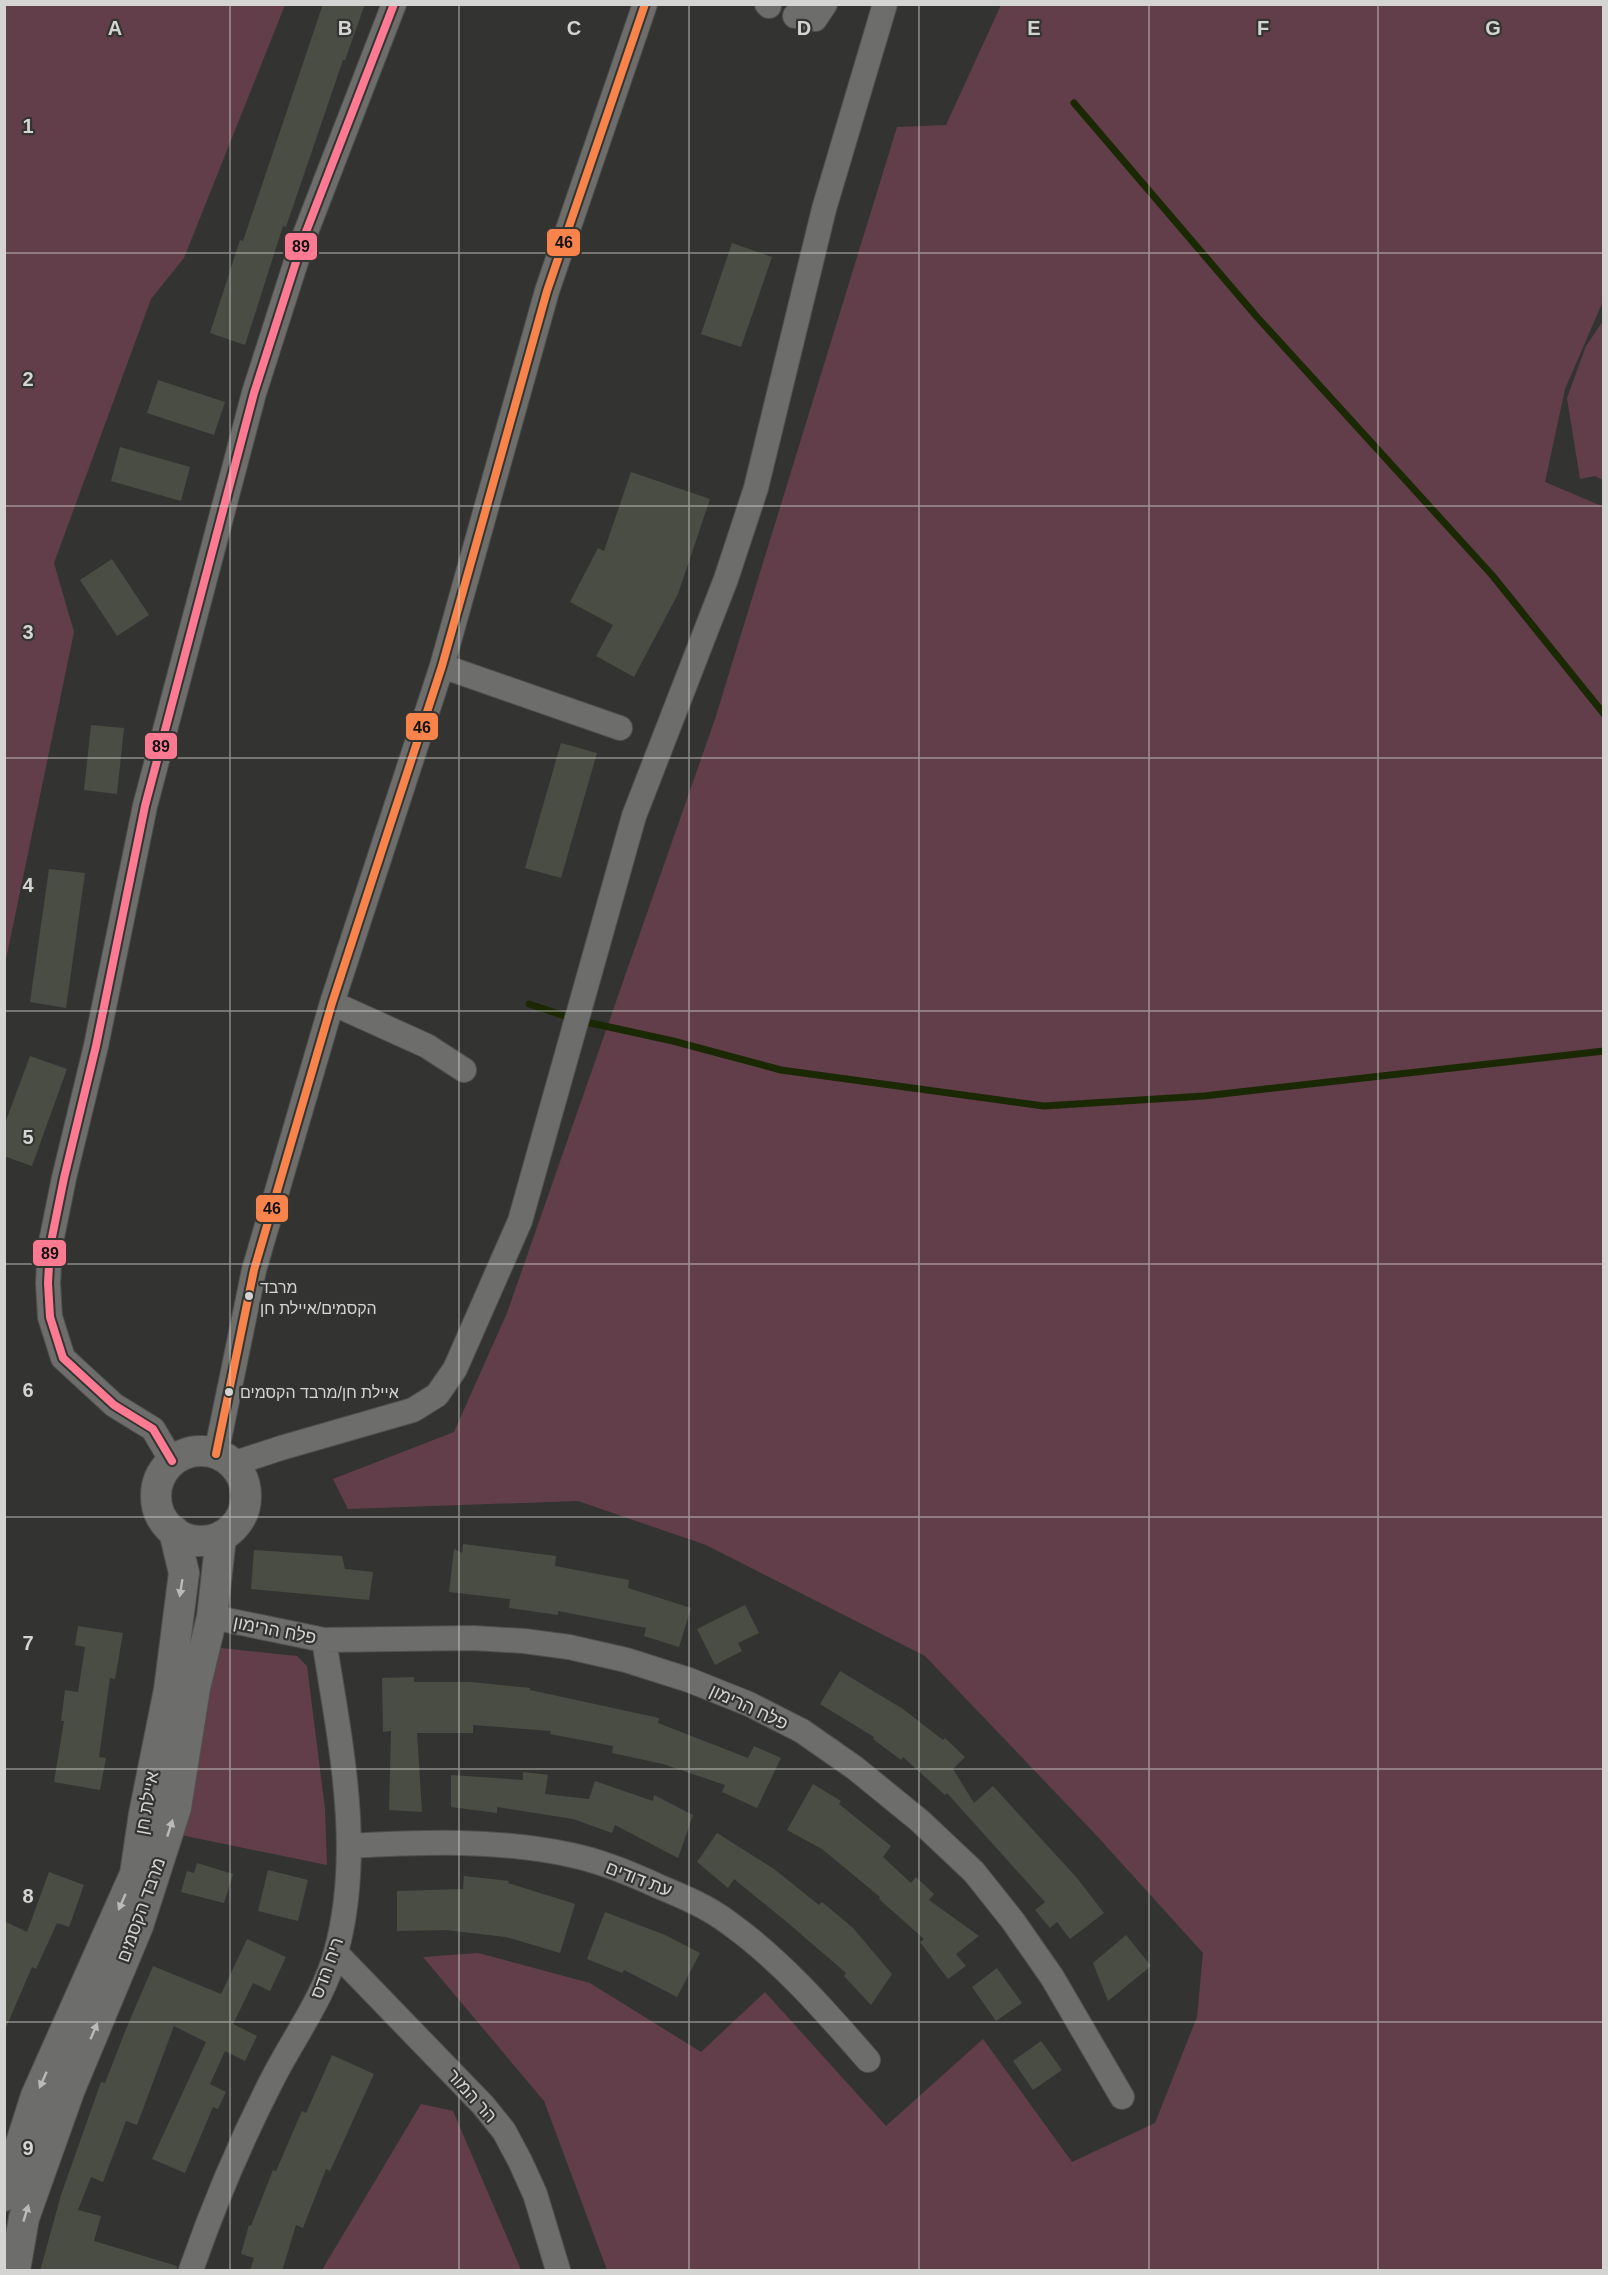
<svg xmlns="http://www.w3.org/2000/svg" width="1608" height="2275" font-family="Helvetica,Heebo,sans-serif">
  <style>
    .green { fill: #623e4a }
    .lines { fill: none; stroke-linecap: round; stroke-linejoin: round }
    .stream { stroke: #1b2804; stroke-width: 7 }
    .building { fill: #4a4d44 }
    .minor-casing { stroke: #50514f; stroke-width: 26 }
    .tertiary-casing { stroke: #50514f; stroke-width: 32 }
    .minor { stroke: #6d6d6c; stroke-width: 24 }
    .tertiary { stroke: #6d6d6c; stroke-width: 30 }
    .bus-1-casing { stroke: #343531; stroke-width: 12 }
    .bus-2-casing { stroke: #343531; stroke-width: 12 }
    .bus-1 { stroke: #f8844c; stroke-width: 8 }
    .bus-2 { stroke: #fe7a93; stroke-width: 8 }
    .oneway { fill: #babbb8 }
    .grid { fill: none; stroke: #d4d5d2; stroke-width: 1.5; stroke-opacity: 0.55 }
    .bus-dot { fill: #d4d5d2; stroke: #343531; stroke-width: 2 }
    .labels { text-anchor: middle; stroke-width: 4.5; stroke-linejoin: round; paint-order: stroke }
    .bus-label { font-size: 16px; fill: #d4d5d2; stroke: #343531; text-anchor: start }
    .street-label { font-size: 18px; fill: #d4d5d2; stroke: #343531 }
    .grid-label { font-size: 20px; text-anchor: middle; font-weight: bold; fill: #d4d5d2; stroke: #343531; stroke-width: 4.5; stroke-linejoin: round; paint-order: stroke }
    .line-badge { stroke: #343531; stroke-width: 2 }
    .pale-badge-label { font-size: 16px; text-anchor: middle; font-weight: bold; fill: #111 }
  </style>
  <rect width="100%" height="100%" fill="#333432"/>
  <!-- green -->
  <path class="green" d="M5 4 285 5 184 258 151 299 54 563 74 632 5 964Z
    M1001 5H1603V301L1565 389 1545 482 1604 507 1603 2270H607L544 2101 423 1957 478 1953 590 1983 701 2052 765 1992 886 2126 983 2039 1072 2162 1155 2123 1197 2017 1203 1953 1097 1836 925 1656 706 1545 578 1501 348 1509 333 1479 454 1432 507 1313 715 719 897 127 946 125Z
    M1603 321V480L1595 476 1580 479 1567 398 1586 346Z
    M212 1647 297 1656 307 1666 325 1809 327 1865 176 1834Z
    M421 2104 453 2111 521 2270H322Z"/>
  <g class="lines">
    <!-- stream -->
    <path class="stream" d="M1074 103 1257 317 1492 575 1604 714
      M529 1004 577 1020 673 1041 781 1070 1044 1106 1204 1096 1604 1051"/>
  </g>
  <!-- building -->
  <path class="building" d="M323 4H365L345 60H343L286 227 283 226 245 345 210 333 240 240 243 241Z
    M732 243 772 257 741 347 701 334Z
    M158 380 225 402 214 435 147 413Z
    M120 447 190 467 181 501 111 481Z
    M631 472 710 499 678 594 634 677 596 656 613 625 570 602 598 548 604 551Z
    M112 559 149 615 117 636 80 580Z
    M91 725 124 728 117 794 84 790Z
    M561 743 597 753 561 878 525 868Z
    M49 869 85 873 66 1008 30 1002Z
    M30 1056 67 1069 32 1166 4 1156V1126Z
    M463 1544 556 1556 555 1566 629 1580 628 1588 691 1608 679 1647 644 1636 646 1628 558 1611V1615L509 1608 510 1599 449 1592 454 1549 462 1553Z
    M254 1550 342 1556 345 1569 373 1572 369 1600 251 1589Z
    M745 1605 759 1633 738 1643 742 1651 715 1665 697 1629Z
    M78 1626 123 1633 115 1679 110 1678 99 1757 106 1758 100 1790 54 1782 64 1721H61L65 1690 78 1692 85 1647 75 1645Z
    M840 1671 903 1709 943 1740 945 1738 965 1757 953 1769 974 1803 993 1786 1077 1878 1104 1913 1070 1939 1057 1922 1050 1928 1035 1910 1045 1902 947 1793 945 1795 903 1757 901 1760 873 1739 874 1737 820 1704Z
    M414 1677V1682H472L530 1688V1690L659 1718 658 1723 748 1758 754 1746 781 1758 757 1808 722 1792 725 1785 663 1764 612 1753 613 1746 550 1734 551 1731 473 1725V1733H417L422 1812 389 1810 391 1731 383 1732 382 1678Z
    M523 1772 548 1775 545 1794 589 1799 595 1781 653 1801 654 1795 693 1815 678 1858 615 1825 612 1833 573 1819 497 1807V1813L451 1807V1775L523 1780Z
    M813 1784 841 1801 839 1804 891 1846 883 1857 911 1883 916 1877 934 1894 929 1900 979 1936 956 1954 966 1966 948 1979 920 1942 924 1939 879 1899 880 1897 822 1849 787 1830Z
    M717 1833 774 1869 819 1905 822 1902 853 1928 892 1974 871 2005 844 1976 846 1973 788 1923 734 1879 728 1888 697 1862Z
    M197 1863 233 1874 224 1903 181 1892 187 1871 194 1873Z
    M268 1870 308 1880 298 1921 258 1911Z
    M49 1872 84 1885 69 1927 57 1923 36 1969 32 1967 4 2032V1921L27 1932Z
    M464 1876 509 1881 508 1883 575 1904 560 1953 506 1937 445 1930 397 1931V1891L463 1889Z
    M605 1912 665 1935 700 1953 677 1997 624 1970 622 1973 587 1959Z
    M1126 1935 1151 1966 1108 2001 1093 1963Z
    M247 1939 286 1957 270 1991 253 1983 233 2024 257 2036 245 2061 225 2051 210 2084 226 2092 218 2109 213 2107 185 2173 152 2159 206 2042 174 2026 137 2125 126 2121 103 2182 91 2177 78 2210 101 2216 94 2241 177 2266V2271H40L61 2195 101 2082 105 2083 126 2029 153 1966 221 1994Z
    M997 1968 1022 2003 996 2021 972 1987Z
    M1041 2041 1062 2070 1033 2090 1013 2061Z
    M332 2055 374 2074 330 2171 326 2169 303 2228 296 2225 282 2271H250L254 2258 241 2254 249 2225 251 2226 273 2170 276 2171 302 2111 306 2113Z"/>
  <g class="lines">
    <defs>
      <path id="minor" d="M767 4 769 6
        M795 16 815 19 825 4
        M442 666 620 728
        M332 1003 427 1046 464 1070
        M216 1454 254 1270 332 1003 442 666 547 291 645 4
        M172 1461 153 1429 114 1405 63 1358 50 1317 48 1283 50 1247 64 1178 96 1046 145 806 254 393 304 237 394 4
        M232 1464 281 1448 413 1410 437 1395 455 1369 520 1221 634 816 726 579 756 488 824 209 885 4
        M212 1617 324 1640 473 1638 524 1641 569 1647 626 1660 689 1680 749 1704 802 1731 855 1768 920 1821 974 1872 1013 1921 1052 1977 1122 2097
        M349 1846C422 1842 498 1839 571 1855 601 1861 632 1874 660 1887 684 1897 708 1907 729 1923 782 1961 825 2011 868 2060
        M336 1953 483 2105 504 2131 520 2161 535 2194 558 2270
        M191 2270C214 2204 241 2140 273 2078 294 2037 324 1997 336 1952 364 1850 340 1742 324 1640"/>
      <path id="tertiary" d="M156 1496a45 45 0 1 1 90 0a45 45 0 1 1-90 0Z
        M4 2196 36 2096 135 1874 144 1814 169 1690 184 1573 174 1531
        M15 2270 24 2218 70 2089 138 1926 176 1808 195 1688 212 1617 221 1537"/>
    </defs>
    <!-- minor casing -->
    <use href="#minor" class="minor-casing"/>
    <!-- tertiary casing -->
    <use href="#tertiary" class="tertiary-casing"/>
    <!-- minor -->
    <use href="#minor" class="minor"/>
    <!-- tertiary -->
    <use href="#tertiary" class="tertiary"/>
    <defs>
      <path id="bus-1" d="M216 1454 254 1270 332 1003 442 666 547 291 645 4"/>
      <path id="bus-2" d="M172 1461 153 1429 114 1405 63 1358 50 1317 48 1283 50 1247 64 1178 96 1046 145 806 254 393 304 237 394 4"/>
    </defs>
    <!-- bus-1 casing -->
    <use href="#bus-1" class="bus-1-casing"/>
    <!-- bus-2 casing -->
    <use href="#bus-2" class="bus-2-casing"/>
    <!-- bus-1 -->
    <use href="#bus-1" class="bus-1"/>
    <!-- bus-2 -->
    <use href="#bus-2" class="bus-2"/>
  </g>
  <!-- one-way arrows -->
  <defs><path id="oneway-solid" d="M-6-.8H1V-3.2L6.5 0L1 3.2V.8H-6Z" transform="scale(1.5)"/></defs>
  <g class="oneway">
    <use href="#oneway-solid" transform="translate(181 1588) rotate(99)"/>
    <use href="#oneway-solid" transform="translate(170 1828) rotate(-72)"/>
    <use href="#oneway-solid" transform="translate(122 1902) rotate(114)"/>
    <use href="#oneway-solid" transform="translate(94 2031) rotate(-67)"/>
    <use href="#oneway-solid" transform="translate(43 2080) rotate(114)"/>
    <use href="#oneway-solid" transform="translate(26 2213) rotate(-73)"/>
  </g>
  <!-- grid -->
  <path class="grid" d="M230 4V2270M459 4V2270M689 4V2270M919 4V2270M1149 4V2270M1378 4V2270M4 253H1604M4 506H1604M4 758H1604M4 1011H1604M4 1264H1604M4 1517H1604M4 1769H1604M4 2022H1604"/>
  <!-- markers -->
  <g class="bus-dot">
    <circle cx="249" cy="1296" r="5"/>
    <circle cx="229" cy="1392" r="5"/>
  </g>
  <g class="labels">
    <!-- bus labels -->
    <g class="bus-label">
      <text x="260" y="1293">מרבד<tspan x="260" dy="21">הקסמים/איילת חן</tspan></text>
      <text x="240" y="1398">איילת חן/מרבד הקסמים</text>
    </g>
    <!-- street labels -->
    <g class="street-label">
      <text transform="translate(275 1630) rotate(11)" y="6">פלח הרימון</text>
      <text transform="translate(749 1707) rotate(25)" y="6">פלח הרימון</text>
      <text transform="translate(147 1803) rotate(-80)" y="6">איילת חן</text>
      <text transform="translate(639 1879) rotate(21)" y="6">עת דודים</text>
      <text transform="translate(141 1910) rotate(-70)" y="6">מרבד הקסמים</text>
      <text transform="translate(327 1968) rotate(-70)" y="6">ריח הדס</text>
      <text transform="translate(472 2096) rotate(48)" y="6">הר המור</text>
    </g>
  </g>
  <g class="grid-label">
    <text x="115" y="35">A</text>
    <text x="345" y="35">B</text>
    <text x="574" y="35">C</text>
    <text x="804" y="35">D</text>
    <text x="1034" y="35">E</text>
    <text x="1263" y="35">F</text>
    <text x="1493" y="35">G</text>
    <text x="28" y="133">1</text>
    <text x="28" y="386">2</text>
    <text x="28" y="639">3</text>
    <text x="28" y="892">4</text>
    <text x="28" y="1144">5</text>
    <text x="28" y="1397">6</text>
    <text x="28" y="1650">7</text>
    <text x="28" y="1903">8</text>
    <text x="28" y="2155">9</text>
  </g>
  <g class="line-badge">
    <rect x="546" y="228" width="35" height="29" rx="6" fill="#f8844c"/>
    <rect x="284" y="232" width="34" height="29" rx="6" fill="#fe7a93"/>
    <rect x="405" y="712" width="34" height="29" rx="6" fill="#f8844c"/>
    <rect x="144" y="732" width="34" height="28" rx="6" fill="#fe7a93"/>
    <rect x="255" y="1194" width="34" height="29" rx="6" fill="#f8844c"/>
    <rect x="32" y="1239" width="35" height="28" rx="6" fill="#fe7a93"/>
  </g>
  <g class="pale-badge-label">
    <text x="564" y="248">46</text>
    <text x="301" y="252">89</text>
    <text x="422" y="733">46</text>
    <text x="161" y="752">89</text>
    <text x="272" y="1214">46</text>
    <text x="50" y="1259">89</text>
  </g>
  <!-- border -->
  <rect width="1608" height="2275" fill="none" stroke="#d4d5d2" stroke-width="12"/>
</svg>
